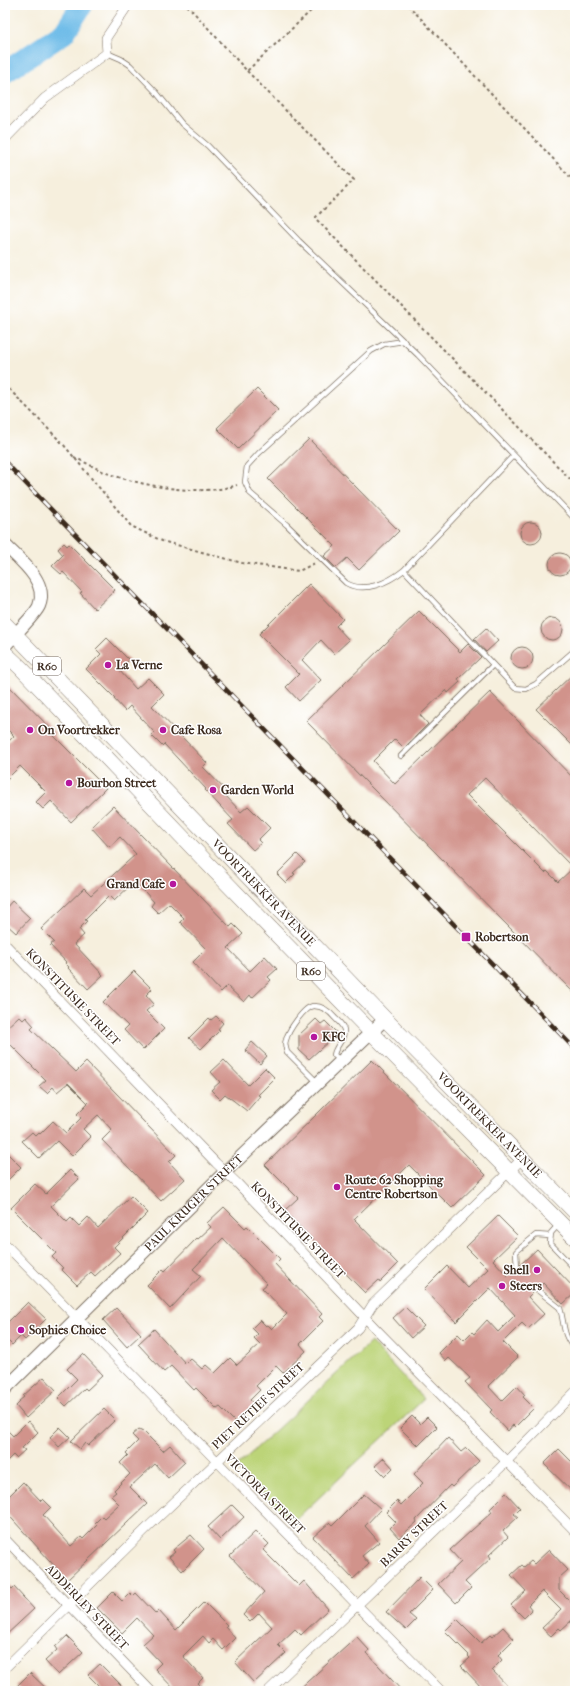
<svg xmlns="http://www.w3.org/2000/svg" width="580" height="1696" font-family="'IM FELL French Canon',serif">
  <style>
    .green { fill: #bcd478; stroke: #7c7f4b }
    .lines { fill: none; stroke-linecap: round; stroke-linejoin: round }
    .river { stroke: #6ebce8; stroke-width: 22 }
    .building { fill: #d1938b; fill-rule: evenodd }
    .service-casing { stroke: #7c6f61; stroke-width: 6 }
    .minor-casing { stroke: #7c6f61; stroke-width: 10 }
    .tertiary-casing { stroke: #7c6f61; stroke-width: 14 }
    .primary-casing { stroke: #7c6f61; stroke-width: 16 }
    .path { stroke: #7c6f61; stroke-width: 2; stroke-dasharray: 3 3; stroke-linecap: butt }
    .service { stroke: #fff; stroke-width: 4.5 }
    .minor { stroke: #fff; stroke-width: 9 }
    .tertiary { stroke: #fff; stroke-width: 12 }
    .primary { stroke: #fff; stroke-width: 15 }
    .rail-casing { stroke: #3b2a1e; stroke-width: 4.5 }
    .rail { stroke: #fff; stroke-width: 3; stroke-dasharray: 9; stroke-linecap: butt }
    .poi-dot { fill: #b5179e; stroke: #fff; stroke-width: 1.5 }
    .labels { text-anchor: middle; stroke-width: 3; stroke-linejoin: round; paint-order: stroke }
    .shield { fill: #fff; stroke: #766a62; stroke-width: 1 }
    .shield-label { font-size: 11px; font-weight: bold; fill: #3b2a1e }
    .poi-label { font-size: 12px; font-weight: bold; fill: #3b2a1e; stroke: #fff; text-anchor: start }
    .street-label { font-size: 12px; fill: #3b2a1e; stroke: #fff }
  </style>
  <rect width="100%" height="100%" fill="#fff"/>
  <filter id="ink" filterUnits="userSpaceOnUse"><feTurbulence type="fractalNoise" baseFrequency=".025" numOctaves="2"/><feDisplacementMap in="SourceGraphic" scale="8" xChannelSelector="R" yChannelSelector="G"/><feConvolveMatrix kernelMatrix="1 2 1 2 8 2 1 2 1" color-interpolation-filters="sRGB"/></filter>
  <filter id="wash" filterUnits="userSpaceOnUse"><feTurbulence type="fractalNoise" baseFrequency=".012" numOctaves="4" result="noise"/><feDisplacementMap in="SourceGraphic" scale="16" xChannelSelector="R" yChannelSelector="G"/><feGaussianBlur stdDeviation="0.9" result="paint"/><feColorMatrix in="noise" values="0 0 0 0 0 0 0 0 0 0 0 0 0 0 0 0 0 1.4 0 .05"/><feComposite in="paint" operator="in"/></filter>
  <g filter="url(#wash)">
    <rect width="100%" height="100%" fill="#f6efdd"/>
    <!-- green -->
    <path class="green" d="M371 1342 424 1399 292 1523 236 1467Z"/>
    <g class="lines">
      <!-- river -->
      <path class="river" d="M5 72 64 33 82 5"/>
    </g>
    <g id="blocks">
      <!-- building -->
      <path class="building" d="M257 389 278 410 238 449 217 428Z
        M309 439 399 531 359 570 347 558 336 568 324 556 335 546 268 479Z
        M520 533a11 11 0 1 1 22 0a11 11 0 1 1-22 0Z
        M64 543 67 546 69 544 115 590 95 609 80 593 82 592 63 572 61 574 52 566 63 555 58 549Z
        M549 564a11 11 0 1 1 22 0a11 11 0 1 1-22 0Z
        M309 584 343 619 336 626 349 640 334 654 321 640 302 660 321 680 299 701 286 687 299 674 259 634Z
        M419 611 460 652 468 644 481 657 458 679 460 682 448 693 446 690 420 715 428 724 404 748 395 739 373 761 395 784 490 692 575 780V994L306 721ZM485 778 573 868 558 882 547 871 545 873 467 795Z
        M541 629a11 11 0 1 1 22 0a11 11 0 1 1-22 0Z
        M486 628 498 641 486 652 474 639Z
        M107 638 129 660 119 670 136 689 148 678 164 694 152 706 207 763 203 767 228 793 225 795 241 812 248 806 270 828 258 840 261 843 253 850 228 824 233 820 205 790 206 789 164 744 162 746 151 735 154 732 130 706 125 711 114 699 115 698 86 669 101 654 96 649Z
        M511 658a11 11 0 1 1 22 0a11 11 0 1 1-22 0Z
        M575 672V748L536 709Z
        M5 682 55 733 53 735 106 788 71 822 51 801 43 809 36 802 46 792 20 766 5 781V745L14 736 5 727Z
        M113 806 230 927 233 924 243 934 228 948 250 971 265 956 277 969 268 977 271 980 252 998 250 995 244 1002 227 986 221 992 193 962 206 949 180 922 184 918 169 903 158 913 151 906 154 902 135 881 114 901 109 896 85 920 87 921 79 929 84 935 74 944 103 975 88 989 68 968 69 967 65 963 66 962 50 945 54 942 41 929 84 888 91 895 136 854 120 837 109 847 91 827Z
        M297 854 305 862 293 873 295 874 286 883 277 874Z
        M12 901 30 918 16 933 5 923V909Z
        M134 971 152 989 146 995 154 1004 146 1011 164 1029 143 1050 124 1030 128 1026 103 1002Z
        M19 1016 23 1020 26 1017 34 1026 31 1029 76 1072 86 1062 176 1155 169 1162 185 1179 161 1201 102 1140 112 1130 98 1115 83 1129 91 1137 72 1156 57 1141 39 1158 22 1141 32 1132 36 1136 39 1133 40 1134 53 1121 66 1133 81 1118 77 1114 88 1103 68 1083 57 1092 53 1087 47 1093 39 1086 46 1080 5 1039V1029Z
        M216 1016 223 1023 218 1029 220 1030 201 1049 189 1038 209 1018 211 1020Z
        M316 1019 321 1024 325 1021 336 1032 328 1039 329 1041 309 1059 299 1050V1035Z
        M252 1042 267 1056 260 1064 245 1050Z
        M224 1060 248 1085 265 1068 275 1078 258 1095 260 1096 247 1111 225 1094 220 1099 211 1090 220 1082 211 1072Z
        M372 1060 486 1175 452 1208 409 1165 354 1219 398 1264 380 1282 379 1280 365 1293 284 1211 298 1198 265 1165Z
        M5 1151 21 1167 5 1183Z
        M70 1170 79 1179 51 1206 67 1222 71 1218 79 1226 88 1217 98 1228 131 1196 148 1213 114 1247 120 1253 95 1276 91 1272 77 1285 61 1269 63 1268 52 1257 56 1253 11 1208 35 1184 46 1194Z
        M224 1207 245 1228 247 1226 280 1259 275 1264 322 1314 319 1317 323 1321 300 1344 306 1351 283 1373 276 1366 256 1386 260 1390 250 1400 254 1404 235 1422 220 1407 217 1409 196 1388 194 1390 171 1366 164 1372 138 1344 154 1329 185 1363 190 1358 202 1369 206 1365 215 1373 230 1358 237 1365 260 1344 254 1338 258 1334 252 1328 260 1320 266 1326 268 1325 272 1329 287 1314 262 1288 267 1284 223 1238 193 1269 201 1276 170 1309 147 1285 163 1269 165 1271 197 1238 198 1239 211 1227 207 1223Z
        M498 1216 518 1236 493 1260 508 1276 514 1270 519 1271 521 1264 537 1249 575 1289V1293L563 1304 543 1283 539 1287 534 1286 532 1289 533 1292 528 1297 544 1314 528 1329 522 1323 503 1342 518 1357 488 1386 502 1401 517 1386 525 1395 523 1397 534 1408 515 1427 513 1425 508 1431 490 1412 492 1410 465 1382 470 1378 449 1358 446 1361 439 1353 458 1334 464 1340 472 1332 474 1334 487 1320 498 1332 515 1315 490 1288 456 1322 424 1289 447 1266 468 1288 488 1269 466 1247Z
        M28 1302 46 1319 25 1340 21 1336 12 1345 5 1338V1325Z
        M405 1307 424 1326 411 1338 393 1318Z
        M116 1308 141 1334 127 1347 103 1320Z
        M83 1354 103 1375 87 1390 85 1388 66 1406 58 1398 77 1379 67 1369Z
        M44 1377 56 1390 26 1418 16 1406 20 1402 19 1401 24 1397 23 1396Z
        M104 1409 115 1420 88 1446 85 1443 80 1449 71 1441Z
        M412 1416 420 1424 427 1417 437 1427 418 1446 400 1428Z
        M28 1421 38 1432 22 1448 25 1450 16 1458 13 1455 5 1463V1428L13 1436Z
        M60 1427 70 1437 59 1447 50 1437Z
        M139 1429 143 1431 163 1451 170 1445 185 1462 168 1478 155 1464 130 1487 147 1504 67 1580 5 1511V1500L23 1482 41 1501 43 1499 51 1507 43 1515 71 1546 81 1537 83 1539 97 1525 95 1523 102 1516 104 1518 119 1504 111 1496 116 1492 114 1490 130 1474 120 1463 128 1455 126 1453 138 1441 132 1435Z
        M448 1438 461 1452 466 1448 479 1461 452 1487 450 1485 416 1520 417 1522 399 1538 390 1528 396 1522 386 1512 397 1501 401 1505 423 1483 414 1474Z
        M559 1449 575 1465V1494L544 1464Z
        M384 1458 393 1468 385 1476 375 1466Z
        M506 1493 520 1508 514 1514 518 1517 503 1531 508 1537 489 1555 491 1558 465 1582 471 1588 456 1603 438 1584 461 1562 450 1550 492 1512 490 1509Z
        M364 1494 381 1509 365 1526 379 1542 362 1556 369 1564 353 1579 313 1537 330 1522 333 1525Z
        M232 1505 244 1517 220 1540 208 1527Z
        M256 1531 269 1544 263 1550 299 1586 304 1581 328 1609 301 1635 295 1629 278 1645 286 1653 254 1683 235 1662 272 1627 259 1613 250 1622 243 1615 264 1592 230 1556Z
        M191 1535 204 1549 182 1571 169 1557 175 1552 173 1550Z
        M549 1550 568 1570 559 1578V1590L575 1606V1621L572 1620 561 1630 559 1628 551 1636 542 1628 561 1610 542 1591 528 1605 532 1610 524 1618 511 1605 526 1591 511 1575 522 1565 524 1567 531 1561 534 1564Z
        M420 1577 433 1590 409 1614 416 1620 406 1630 386 1612Z
        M5 1582 12 1589 14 1587 34 1609 5 1636Z
        M113 1592 122 1601 130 1593 133 1596 136 1593 156 1614 159 1611 176 1630 204 1602 227 1625 225 1627 235 1638 223 1650 213 1639 209 1643 203 1636 183 1656 203 1678 198 1683 206 1691H176L155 1669 161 1663 143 1644 153 1635 137 1618 122 1633 97 1608Z
        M457 1619 481 1643 490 1635 492 1637 503 1627 514 1639 498 1655 502 1660 492 1670 512 1691H485L461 1666 470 1658 468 1656 469 1655 445 1631Z
        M67 1636 83 1652 58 1675 45 1661 57 1650 55 1647Z
        M357 1637 369 1650 367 1653 402 1691H297Z
        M100 1664 127 1691H104L88 1675Z
        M30 1673 49 1691H22L17 1686Z"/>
    </g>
  </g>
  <g filter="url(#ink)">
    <use href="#blocks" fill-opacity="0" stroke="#7c6f61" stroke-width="1"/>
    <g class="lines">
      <defs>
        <path id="service" d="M107 53 121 59 130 65 156 92 182 124 208 146 299 241 418 355 575 519
          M404 341 384 344 371 351 259 453 247 466 245 482 250 493 287 525 346 583C365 594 389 582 404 570L513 456
          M404 570 515 688 526 689 536 684 575 650
          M401 756 493 665
          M318 1083 287 1052C286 1048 284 1044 286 1040 288 1031 305 1005 314 1006 322 1006 330 1012 335 1018 338 1021 343 1025 344 1030 345 1040 335 1046 334 1055L341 1061
          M559 1224 551 1233 550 1243 575 1269
          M517 1268 516 1252 518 1250 536 1235 550 1236
          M536 1289 560 1308C565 1325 562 1335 575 1349"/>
        <path id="minor" d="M5 139 45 98 107 53 106 38 128 5
          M5 944 216 1163 238 1184 376 1329 575 1531
          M5 1244 441 1691
          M5 1539 151 1691
          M5 1668 150 1525 358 1328 373 1304 523 1158
          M268 1691 499 1469 575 1392"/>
        <g id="tertiary">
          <path d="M5 545C20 560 49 582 39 606 36 614 12 637 5 646"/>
          <path id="s1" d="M5 1389 225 1172 385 1019"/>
        </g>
        <g id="primary">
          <path id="s2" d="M5 624 385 1019 575 1212"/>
          <path d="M5 653 21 668 212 868 371 1032 575 1238"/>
        </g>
      </defs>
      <!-- service casing -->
      <use href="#service" class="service-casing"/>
      <!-- minor casing -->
      <use href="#minor" class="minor-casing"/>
      <!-- tertiary casing -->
      <use href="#tertiary" class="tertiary-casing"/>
      <!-- primary casing -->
      <use href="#primary" class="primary-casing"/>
      <!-- path -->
      <path class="path" d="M187 5 247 71 317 5
        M408 5 575 182
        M247 71 354 180 315 218 575 484
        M5 385 63 444 131 526 162 541 242 563 299 571 315 563
        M74 457C84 462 94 467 104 472 140 486 201 497 237 485"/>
      <!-- service -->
      <use href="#service" class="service"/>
      <!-- minor -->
      <use href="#minor" class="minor"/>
      <!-- tertiary -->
      <use href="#tertiary" class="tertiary"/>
      <!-- primary -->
      <use href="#primary" class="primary"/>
      <defs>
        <path id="rail" d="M5 462 575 1049"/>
      </defs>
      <!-- rail casing -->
      <use href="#rail" class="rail-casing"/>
      <!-- rail -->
      <use href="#rail" class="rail"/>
    </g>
  </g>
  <!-- markers -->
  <g class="poi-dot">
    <circle cx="108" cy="665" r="4"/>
    <circle cx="30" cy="730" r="4"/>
    <circle cx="163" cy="730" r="4"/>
    <circle cx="69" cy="783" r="4"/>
    <circle cx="213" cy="790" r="4"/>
    <circle cx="173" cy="884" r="4"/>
    <rect x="461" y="932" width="10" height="10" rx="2"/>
    <circle cx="314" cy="1037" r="4"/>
    <circle cx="337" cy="1187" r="4"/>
    <circle cx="537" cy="1270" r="4"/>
    <circle cx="502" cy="1286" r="4"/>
    <circle cx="21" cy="1330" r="4"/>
  </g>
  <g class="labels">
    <!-- shield labels -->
    <g class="shield">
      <rect x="33" y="657" width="28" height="18" rx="3"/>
      <rect x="297" y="962" width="28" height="18" rx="3"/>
    </g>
    <g class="shield-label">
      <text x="47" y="670">R60</text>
      <text x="311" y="975">R60</text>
    </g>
    <!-- poi labels -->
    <g class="poi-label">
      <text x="116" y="669">La Verne</text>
      <text x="38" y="734">On Voortrekker</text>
      <text x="171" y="734">Cafe Rosa</text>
      <text x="77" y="787">Bourbon Street</text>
      <text x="221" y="794">Garden World</text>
      <text x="165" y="888" text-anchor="end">Grand Cafe</text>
      <text x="475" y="941">Robertson</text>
      <text x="322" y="1041">KFC</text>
      <text x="345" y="1184">Route 62 Shopping<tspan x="345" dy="14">Centre Robertson</tspan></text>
      <text x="529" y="1274" text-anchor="end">Shell</text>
      <text x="510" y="1290">Steers</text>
      <text x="29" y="1334">Sophies Choice</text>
    </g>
    <!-- street labels -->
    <g class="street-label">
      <text dy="4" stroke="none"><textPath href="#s2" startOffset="373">VOORTREKKER AVENUE</textPath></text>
      <text transform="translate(73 997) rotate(46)" y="4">KONSTITUSIE STREET</text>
      <text dy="4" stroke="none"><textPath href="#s2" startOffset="697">VOORTREKKER AVENUE</textPath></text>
      <text dy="4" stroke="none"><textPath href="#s1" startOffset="265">PAUL KRUGER STREET</textPath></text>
      <text transform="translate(298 1230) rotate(46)" y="4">KONSTITUSIE STREET</text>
      <text transform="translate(258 1406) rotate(-43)" y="4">PIET RETIEF STREET</text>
      <text transform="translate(265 1494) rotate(45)" y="4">VICTORIA STREET</text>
      <text transform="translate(414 1534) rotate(-44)" y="4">BARRY STREET</text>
      <text transform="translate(87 1607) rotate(46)" y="4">ADDERLEY STREET</text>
    </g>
  </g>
  <!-- margin -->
  <rect width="580" height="1696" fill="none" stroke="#fff" stroke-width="20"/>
</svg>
